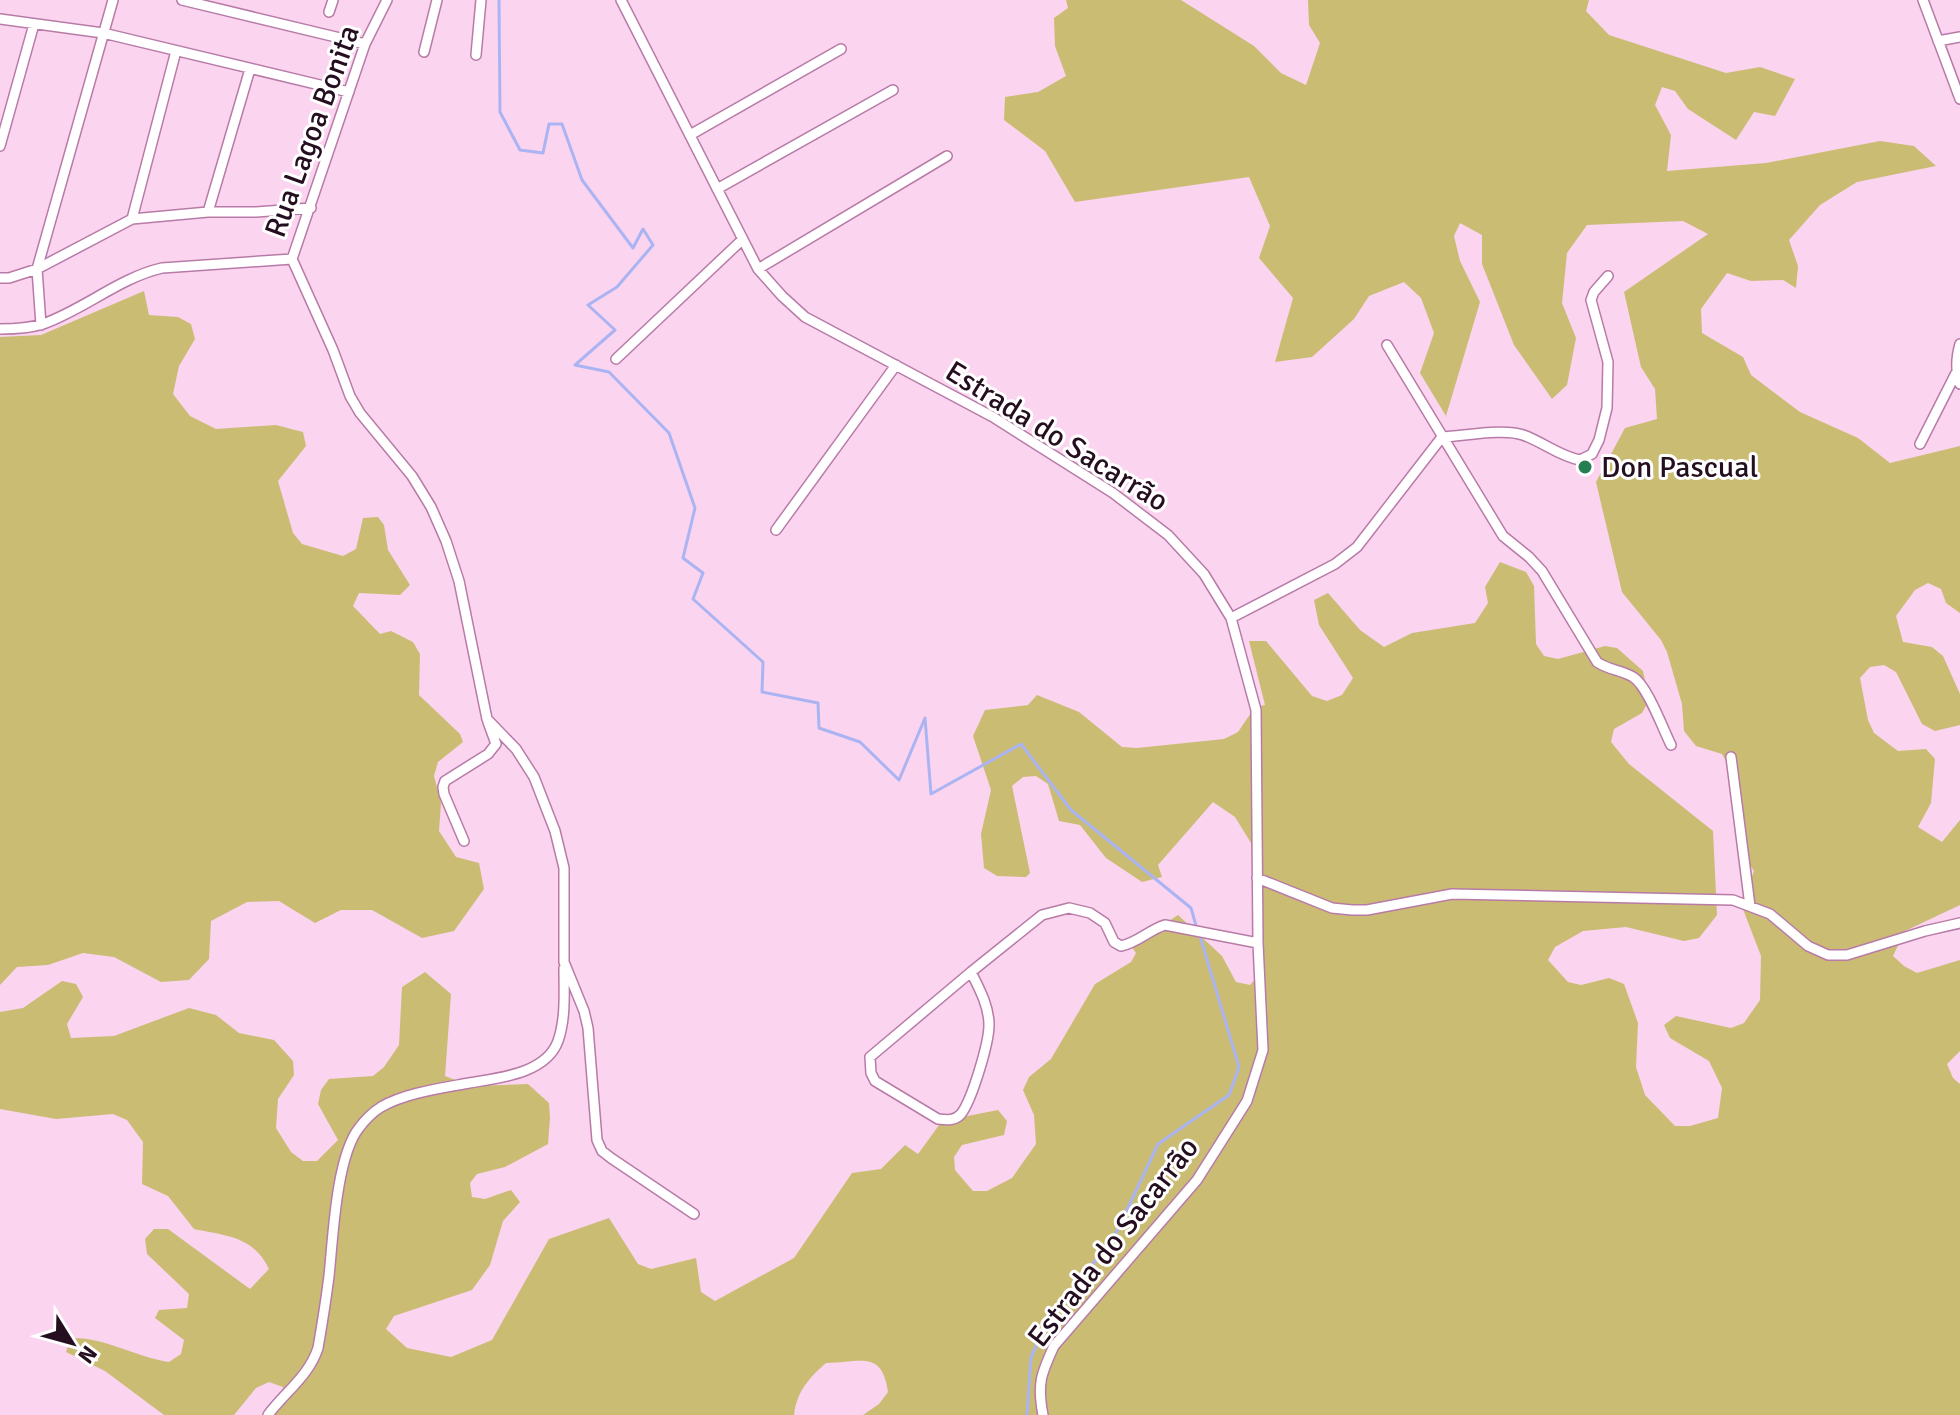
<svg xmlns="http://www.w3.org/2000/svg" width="1960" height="1415" font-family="Signika,sans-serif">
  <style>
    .green { fill: #cbbc74 }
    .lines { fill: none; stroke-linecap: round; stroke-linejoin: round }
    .stream { stroke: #abb4f2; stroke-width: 3 }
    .minor-casing { stroke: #b87ba7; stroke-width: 12 }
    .minor { stroke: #fff; stroke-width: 9 }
    .poi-dot { fill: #257d52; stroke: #fff; stroke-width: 3 }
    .labels { text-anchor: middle; stroke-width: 6; stroke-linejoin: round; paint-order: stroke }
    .street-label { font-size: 30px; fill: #240e1f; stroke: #fff }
    .poi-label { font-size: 30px; fill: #240e1f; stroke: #fff; text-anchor: start }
  </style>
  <rect width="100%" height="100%" fill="#fbd4ef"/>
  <!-- green -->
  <path class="green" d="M1066 0H1181L1254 46 1281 73 1306 85 1320 43 1309 25 1308 0H1589L1586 11 1609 35 1726 73 1760 67 1795 79 1775 116 1754 112 1736 140 1688 109 1675 91 1662 87 1655 105 1671 135 1667 171 1766 163 1880 141 1914 146 1936 166 1857 182 1820 205 1789 240 1798 266 1796 288 1783 280 1751 281 1727 273 1701 309 1702 333 1743 357 1751 375 1800 412 1858 438 1890 463 1960 446V613L1946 603 1941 589 1928 583 1915 590 1896 616 1903 642 1932 647 1943 656 1960 694V725L1935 731 1922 724 1896 672 1884 665 1870 667 1860 678 1868 720 1874 733 1898 751 1926 749 1935 759 1931 803 1918 827 1942 842 1960 820V905L1905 931 1893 956 1904 966 1917 973 1960 960V1051L1947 1064 1953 1078 1960 1084V1415H863L879 1404 888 1392C882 1349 860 1363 826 1363 809 1378 797 1391 794 1415H273L281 1403 283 1387 269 1382 256 1388 234 1415H164L105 1371 66 1352 71 1338C104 1337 136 1357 169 1362L181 1354 184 1340 155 1318 159 1310 187 1308 189 1294 147 1254 145 1239 154 1229H168L250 1289 269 1269C253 1236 227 1236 194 1229L168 1196 142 1184 143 1142 127 1120 113 1114 56 1119 0 1109V1012L23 1008 62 981 76 984 83 997 67 1024 71 1038 114 1036 189 1008 216 1015 239 1033 274 1040 293 1061 294 1075 278 1099 276 1128 291 1152 303 1161H317L338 1140 318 1104 321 1090 329 1079 373 1076 384 1067 399 1045 402 987 425 972 451 994 445 1076 471 1086 528 1084 549 1103 550 1118 548 1144 505 1167 477 1174 470 1183 472 1197 485 1199 511 1190 520 1202 503 1221 490 1265 472 1290 394 1316 386 1329 407 1348 451 1357 492 1340 549 1239 609 1218 638 1264 651 1269 696 1258 701 1292 715 1301 794 1258 852 1173 881 1169 905 1145 918 1154 942 1121 998 1110 1007 1121 1004 1135 962 1145 954 1157 955 1170 973 1191H987L1012 1178 1036 1144 1034 1115 1023 1090 1029 1077 1051 1059 1095 984 1131 962 1136 953 1131 946 1178 915 1222 956 1236 982 1250 985 1261 973 1251 843 1235 817 1213 802 1158 865 1162 877 1142 882 1106 858 1080 825 1059 821 1048 784 1036 776 1023 777 1012 786 1030 873 1026 877 997 876 984 868 981 834 991 790 973 736 985 710 1028 705 1037 695 1079 712 1122 747 1137 748 1224 739 1238 732 1255 707 1265 705 1249 641H1266L1312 696 1327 701 1342 695 1353 678 1319 625 1314 600 1328 593 1360 630 1384 647 1412 633 1475 623 1488 603 1485 587 1500 562 1526 572 1534 586 1536 644 1544 656 1558 659 1605 646 1617 648 1643 671 1649 700 1642 713 1614 729 1611 742 1629 764 1713 831 1717 915 1699 938 1684 941 1626 927 1583 931 1555 947 1548 960 1568 982 1581 985 1609 978 1624 984 1638 1023 1636 1067 1645 1095 1675 1126H1690L1718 1118 1722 1088 1709 1061 1670 1038 1664 1025 1676 1016 1731 1028 1744 1023 1760 1000 1761 956 1741 904 1754 871 1743 855 1736 778 1722 754 1696 746 1684 731 1682 704 1667 652 1661 640 1622 592 1596 482 1625 428 1657 419 1655 389 1641 367 1624 292 1708 234 1683 221 1587 225 1567 253 1562 303 1576 338 1567 385 1552 399 1514 345 1482 264V235L1460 223 1454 236 1460 261 1480 302 1446 416 1420 373 1434 333 1421 298 1404 282 1369 296 1354 319 1312 357 1275 362 1293 298 1259 258 1270 226 1249 177 1075 202 1045 151 1004 120 1005 97 1038 92 1066 76 1055 46 1054 18 1068 8Z
    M144 291 149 315 178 317 191 324 195 339 179 366 173 394 190 416 216 429 276 425 303 432 306 446 278 481 293 533 302 544 343 556 356 549 363 518 378 517 384 525 388 550 410 585 400 595 359 593 353 606 380 634 391 631 413 642 420 654 419 695 460 734 463 742 438 762 434 776 441 803 439 831 456 857 479 863 484 889 454 931 422 938 372 910H341L315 923 279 901 247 902 211 921 209 959 189 980 161 982 114 957 83 953 48 965 17 967 0 985V337L41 335Z"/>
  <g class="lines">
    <!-- stream -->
    <path class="stream" d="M499 0 500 112 520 150 543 153 549 124H562L582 180 633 248 643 229 653 245 617 287 588 305 615 330 575 365 609 372 669 433 695 508 683 558 703 573 693 599 763 662 762 692 818 703 819 728 860 742 899 780 925 718 931 794 1021 744 1071 810 1191 908 1197 929
      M1027 1415 1031 1357 1046 1325 1115 1235 1158 1144 1229 1095 1239 1067 1200 936"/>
    <defs>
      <path id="minor" d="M182 0 365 44
        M387 0 365 44 292 259 333 350 350 396 360 413 412 476 431 507 446 541 459 581 487 719 516 749 534 777 555 831 564 868V962L584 1011 588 1028 597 1140 602 1151 611 1158 694 1214
        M621 0 758 269 782 296 805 317 993 417 1113 493 1168 535 1204 574 1231 618 1256 710 1258 943 1263 1050 1247 1101 1197 1180 1054 1346C1041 1374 1037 1384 1043 1415
        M1923 0 1960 99
        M329 12 333 0
        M0 19 103 33 349 92
        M1938 41 1960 37
        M424 52 437 0
        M476 55 481 0
        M690 135 841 49
        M0 146 34 24
        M717 189 893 90
        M208 212 250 69
        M132 219 176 51
        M758 269 947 156
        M0 278H9L37 269 132 219 208 212H256L311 208
        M41 325 37 269 113 0
        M0 329C14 329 30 328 43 324 85 309 119 278 162 268L292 259
        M1960 344C1956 358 1955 370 1960 384
        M1387 345 1503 536 1529 557 1542 571 1597 662C1608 670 1622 670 1633 677 1647 685 1663 729 1671 745
        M616 359 743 239
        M1920 444 1956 373
        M776 530 896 365
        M1231 618 1335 564 1357 547 1442 437C1464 436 1504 428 1523 435 1543 442 1559 456 1580 460L1592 454 1599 440 1607 408 1608 362 1591 300 1594 292 1608 276
        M1731 757 1750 906
        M464 841 444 794 443 787 445 781 488 754 496 744 488 722
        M1257 878 1332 908 1352 910H1367L1452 894 1733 900 1770 914 1808 946 1828 955H1847L1925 931 1960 923
        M971 972C979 988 989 1006 989 1025 989 1043 972 1100 961 1114 955 1121 947 1120 938 1119L875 1081 871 1073 870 1057 971 972 1042 915 1069 908 1090 913 1105 923 1114 942 1121 946C1137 943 1149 930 1165 925L1258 943
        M268 1415C285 1392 309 1376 318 1348 322 1325 326 1300 329 1276 333 1239 336 1157 359 1128 365 1120 373 1112 381 1107 405 1093 442 1088 469 1083 498 1078 546 1074 558 1041 566 1018 564 992 564 968"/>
    </defs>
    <!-- minor casing -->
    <use href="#minor" class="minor-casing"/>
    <!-- minor -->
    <use href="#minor" class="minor"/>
  </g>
  <!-- markers -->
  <circle class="poi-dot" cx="1585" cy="467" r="8"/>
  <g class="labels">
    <!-- street labels -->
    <g class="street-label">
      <text transform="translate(312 131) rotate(-70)" y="10">Rua Lagoa Bonita</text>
      <text transform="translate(1057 436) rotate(32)" y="10">Estrada do Sacarrão</text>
      <text transform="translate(1113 1242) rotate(-52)" y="10">Estrada do Sacarrão</text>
    </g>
    <!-- poi labels -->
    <g class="poi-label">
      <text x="1601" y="477">Don Pascual</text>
    </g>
  </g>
  <!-- north arrow -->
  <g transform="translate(72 1343) rotate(127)" stroke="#ffffff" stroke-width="6" paint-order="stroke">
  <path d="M0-6L14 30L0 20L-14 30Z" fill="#240e1f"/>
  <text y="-12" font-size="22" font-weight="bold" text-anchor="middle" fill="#240e1f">N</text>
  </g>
</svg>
